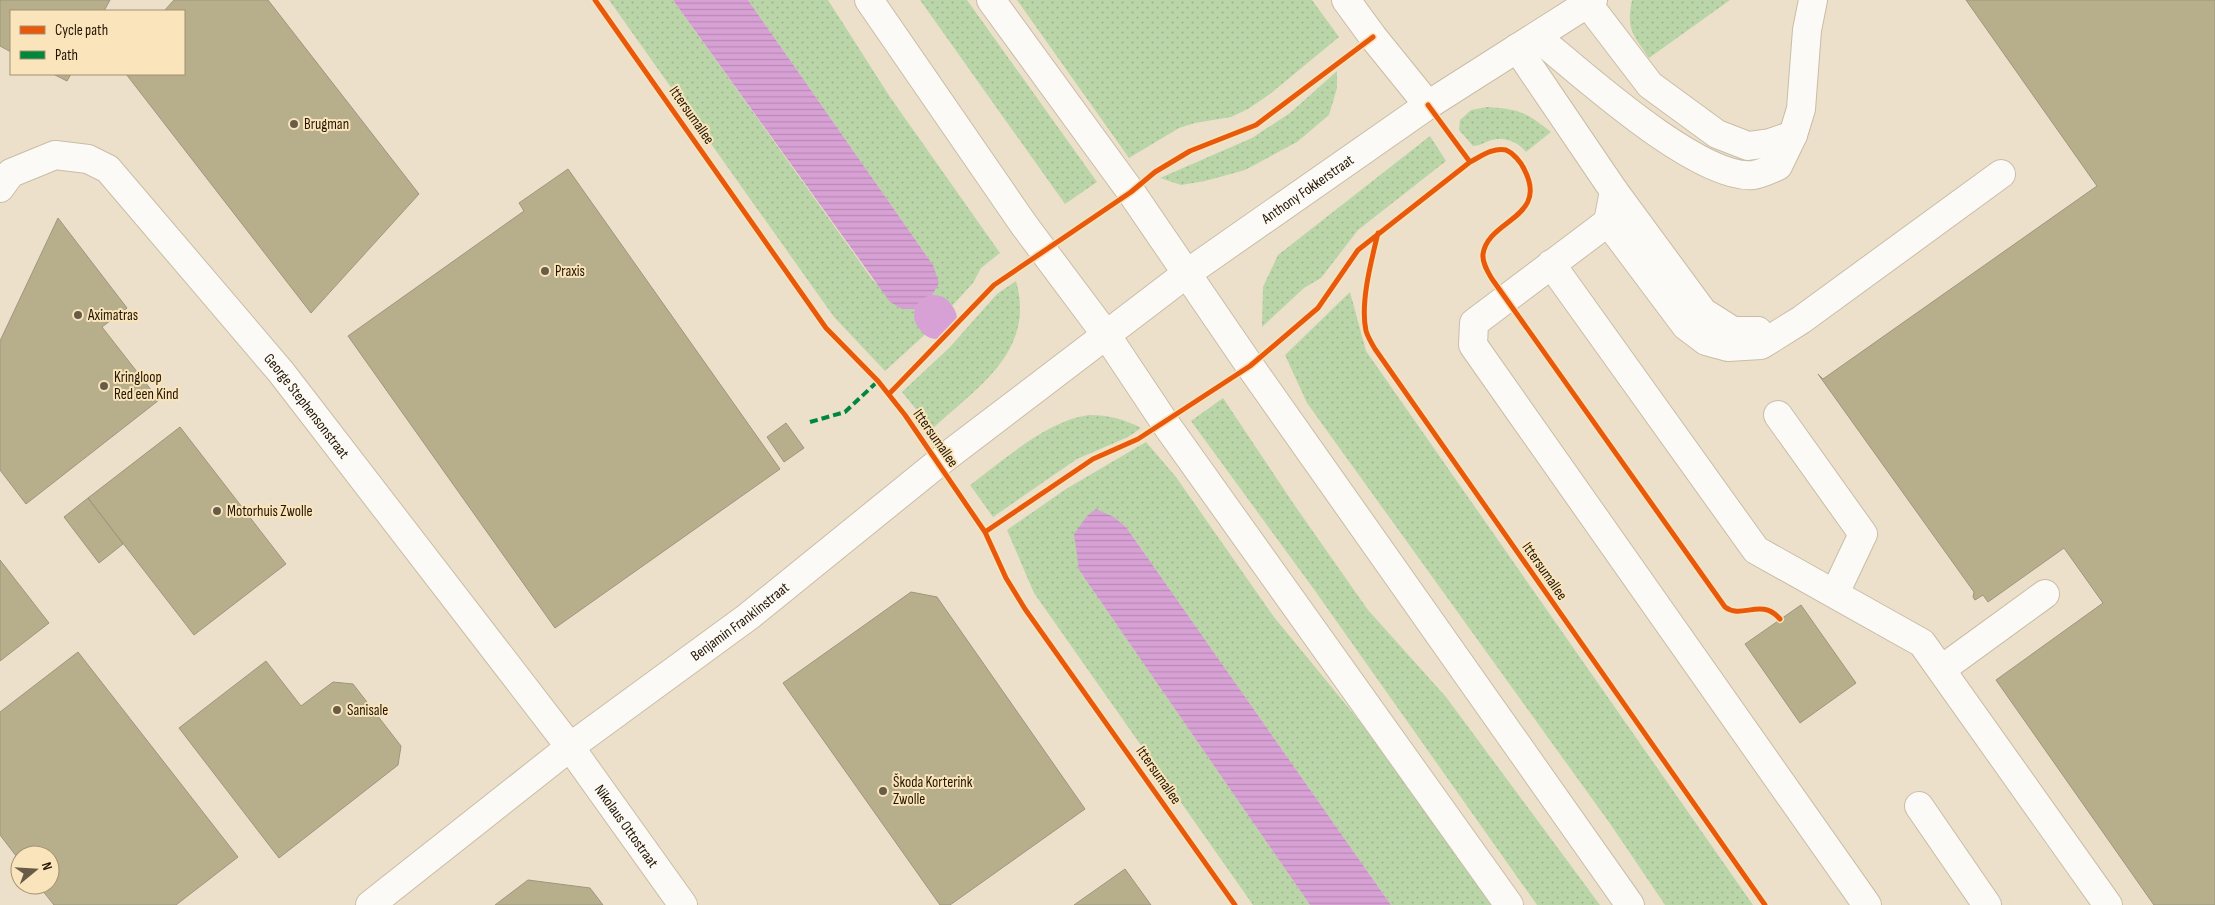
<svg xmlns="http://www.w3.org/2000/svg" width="2215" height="905" font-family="'Sofia Sans Condensed',sans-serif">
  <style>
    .green { fill: url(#green-dots) }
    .water { fill: url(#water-rules) }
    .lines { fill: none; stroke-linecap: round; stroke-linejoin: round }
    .canal { stroke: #d8a1d5; stroke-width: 40 }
    .building { fill: #b7af8c; stroke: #9d967e }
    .minor-casing { stroke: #c9bda6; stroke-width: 30 }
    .major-casing { stroke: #c9bda6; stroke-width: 30 }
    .minor { stroke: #fcfaf7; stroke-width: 28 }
    .major { stroke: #fcfaf7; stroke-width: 28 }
    .quiet { stroke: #00873e; stroke-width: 4; stroke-dasharray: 8 4; stroke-linecap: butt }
    .cycleway-casing { stroke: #fae4bc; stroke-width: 8 }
    .cycleway { stroke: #e8590c; stroke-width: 5 }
    .poi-dot { fill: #695c47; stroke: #fae4bc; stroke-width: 2 }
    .labels { text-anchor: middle; stroke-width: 4; stroke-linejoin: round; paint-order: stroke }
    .street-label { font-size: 15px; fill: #231500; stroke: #fae4bc }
    .poi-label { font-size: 15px; fill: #231500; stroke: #fae4bc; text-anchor: start }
  </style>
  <defs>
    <pattern id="green-dots" width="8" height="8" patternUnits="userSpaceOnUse" patternTransform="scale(1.25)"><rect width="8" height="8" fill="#bad6a8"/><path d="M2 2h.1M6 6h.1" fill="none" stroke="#a0b78f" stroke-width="1.8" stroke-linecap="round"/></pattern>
    <pattern id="water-rules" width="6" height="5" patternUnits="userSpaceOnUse" patternTransform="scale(1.25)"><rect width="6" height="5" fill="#d8a1d5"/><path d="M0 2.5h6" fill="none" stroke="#b98ab5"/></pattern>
  </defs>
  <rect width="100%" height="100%" fill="#ece0ca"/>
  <!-- green -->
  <path class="green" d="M609 0H673L872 279 902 309H917L930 298 933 265 748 0H828L890 97 1000 253 981 268 973 283 930 330 885 371 834 317Z
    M920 0H967L1097 182 1065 204Z
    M1017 0H1312L1339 37 1270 94 1248 109 1231 117 1195 123 1179 128 1129 158Z
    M1632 0H1730L1649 58C1633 34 1626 30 1632 0Z
    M1337 71V88L1329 115 1297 142 1245 170 1205 181 1181 185 1160 178 1252 138 1290 113Z
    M1487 107C1519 109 1526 112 1551 132L1526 152C1517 141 1503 136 1489 141 1483 143 1479 146 1473 146L1459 130 1460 120 1471 110Z
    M1430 136 1446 161 1358 230 1321 278 1304 288 1262 327 1263 287 1278 255Z
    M1016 281C1036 352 977 387 932 429L902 392 950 347 997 294Z
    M1350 292 1366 351 1753 905H1665L1611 825 1307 403 1285 355Z
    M1223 398 1293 503 1368 610 1446 697 1600 905H1537L1313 588 1191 421Z
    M1089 415C1109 415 1124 419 1141 428L1128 437 1077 459 993 517 970 485C1004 460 1048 420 1089 415Z
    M1146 442 1176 477 1274 617 1375 740 1491 905H1391L1126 527 1114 517 1079 570 1310 905H1253L1034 593 1007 530 1066 489Z"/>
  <!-- water -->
  <path class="water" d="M673 0H748L933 265 939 283 930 299 940 311 927 320 917 309H902L890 302Z
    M1096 509 1114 517 1126 527 1391 905H1310L1079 570 1074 534 1087 516Z"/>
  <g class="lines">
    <!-- canal -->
    <path class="canal" d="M934 315 937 319"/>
  </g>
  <!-- building -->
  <path class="building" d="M0 0H110L104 11H11V52L0 46Z
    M174 0H268L419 194 311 313 126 74H184V11H164Z
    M1966 0H2215V905H2154L1996 680 2103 603 2064 548 1988 602 1983 595 1975 600 1973 597 1974 592 1818 374 1823 379 2097 186Z
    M53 74H71L67 81Z
    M568 169 780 469 555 628 348 336 524 211 519 203Z
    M58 218 127 308 102 327 159 400 26 504 0 470V341Z
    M786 423 804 448 784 462 767 437Z
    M180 427 286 564 194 635 88 498Z
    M88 498 123 544 99 563 64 517Z
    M0 560 49 623 0 661Z
    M911 592 937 597 1085 809 950 905H940L783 683Z
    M1801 605 1856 683 1800 723 1745 644Z
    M78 652 238 857 176 905H54L38 885H50V855H20V861L0 835V712Z
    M266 661 301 706 333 682 353 684 401 746 398 765 279 858 179 728Z
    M1125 869 1151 905H1074Z
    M528 880 590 888 603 905H495Z"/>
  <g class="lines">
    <defs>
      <g id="minor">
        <path d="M1346 0 1373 37 1428 105"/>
        <path d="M1588 4 1650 85 1717 134 1748 146 1770 143 1793 135"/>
        <path d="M1537 37C1580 72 1698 180 1753 175 1761 174 1771 169 1778 166L1793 135 1801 109 1807 30 1813 0"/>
        <path d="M1517 48 1614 191 1608 222 1474 323 1473 345 1867 905"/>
        <path id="s1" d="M0 188 11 173 55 155 88 159 108 169 281 372 570 747 683 905"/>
        <path d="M1614 191 1703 312 1733 331H1758"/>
        <path d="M1608 222 1686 326 1706 341 1728 347 1761 345 1801 320 2001 174"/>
        <path d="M1551 264 1756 550 1922 643 2108 905"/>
        <path d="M1778 415 1863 534 1835 593"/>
        <path d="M1942 669 2045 594"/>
        <path d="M1919 806 1987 905"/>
        <path id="s2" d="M370 905 570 747 749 616 938 463 1186 274 1428 105 1593 0"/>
      </g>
      <path id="major" d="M869 0 1024 225 1107 336 1165 423 1509 905
        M991 0 1131 192 1250 366 1630 905"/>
    </defs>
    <!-- minor casing -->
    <use href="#minor" class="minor-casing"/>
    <!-- major casing -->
    <use href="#major" class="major-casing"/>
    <!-- minor -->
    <use href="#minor" class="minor"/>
    <!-- major -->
    <use href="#major" class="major"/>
    <!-- quiet -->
    <path class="quiet" d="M810 422 845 412 878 381"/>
    <defs>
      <path id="cycleway" d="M595 0 826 328 878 381 905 415 985 532 1006 578 1025 609 1235 905
        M1470 162C1480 157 1493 147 1506 150 1513 153 1521 162 1524 169 1550 218 1488 219 1483 254 1482 263 1488 272 1492 279L1725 607C1742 620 1761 597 1780 619
        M1378 233C1371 262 1360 303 1366 331 1368 337 1372 344 1375 349L1765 905
        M889 394 994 285 1131 192 1155 172 1190 151 1256 125 1373 37
        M985 532 1093 459 1138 439 1250 366 1318 308 1358 250 1470 162 1428 105"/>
    </defs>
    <!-- cycleway casing -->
    <use href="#cycleway" class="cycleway-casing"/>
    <!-- cycleway -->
    <use href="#cycleway" class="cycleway"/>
  </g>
  <!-- markers -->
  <g class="poi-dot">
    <circle cx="294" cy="124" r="5"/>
    <circle cx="545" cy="271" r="5"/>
    <circle cx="78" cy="315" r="5"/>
    <circle cx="104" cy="386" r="5"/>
    <circle cx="217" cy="511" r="5"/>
    <circle cx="337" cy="710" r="5"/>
    <circle cx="883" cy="791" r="5"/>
  </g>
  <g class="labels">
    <!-- street labels -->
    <g class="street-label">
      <text transform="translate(692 115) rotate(55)" y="5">Ittersumallee</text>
      <text dy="5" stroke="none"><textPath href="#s2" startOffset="1180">Anthony Fokkerstraat</textPath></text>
      <text dy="5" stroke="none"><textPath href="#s1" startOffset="431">George Stephensonstraat</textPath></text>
      <text transform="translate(936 438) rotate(55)" y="5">Ittersumallee</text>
      <text transform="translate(1545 571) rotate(55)" y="5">Ittersumallee</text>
      <text dy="5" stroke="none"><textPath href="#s2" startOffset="466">Benjamin Franklinstraat</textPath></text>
      <text transform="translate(1159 775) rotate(55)" y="5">Ittersumallee</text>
      <text dy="5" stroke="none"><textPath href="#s1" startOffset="959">Nikolaus Ottostraat</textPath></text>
    </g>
    <!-- poi labels -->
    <g class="poi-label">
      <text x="304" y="129">Brugman</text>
      <text x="555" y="276">Praxis</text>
      <text x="88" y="320">Aximatras</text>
      <text x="114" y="382">Kringloop<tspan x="114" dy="17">Red een Kind</tspan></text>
      <text x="227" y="516">Motorhuis Zwolle</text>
      <text x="347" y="715">Sanisale</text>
      <text x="893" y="787">Škoda Korterink<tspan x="893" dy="17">Zwolle</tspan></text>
    </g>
  </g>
  <!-- legend -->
  <rect x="10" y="10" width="175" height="65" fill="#fae4bc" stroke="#a49171"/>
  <rect x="20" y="26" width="25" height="8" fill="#e8590c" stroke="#a49171"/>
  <text x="55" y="35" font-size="15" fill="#231500">Cycle path</text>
  <rect x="20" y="51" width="25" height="8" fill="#00873e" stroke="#a49171"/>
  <text x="55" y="60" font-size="15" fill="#231500">Path</text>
  <!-- north arrow -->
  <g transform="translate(35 870) rotate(72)"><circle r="24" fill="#fae4bc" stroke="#a49171"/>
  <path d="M0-4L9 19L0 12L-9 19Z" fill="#695c47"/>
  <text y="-8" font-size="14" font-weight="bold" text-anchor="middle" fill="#231500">N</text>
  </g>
</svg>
